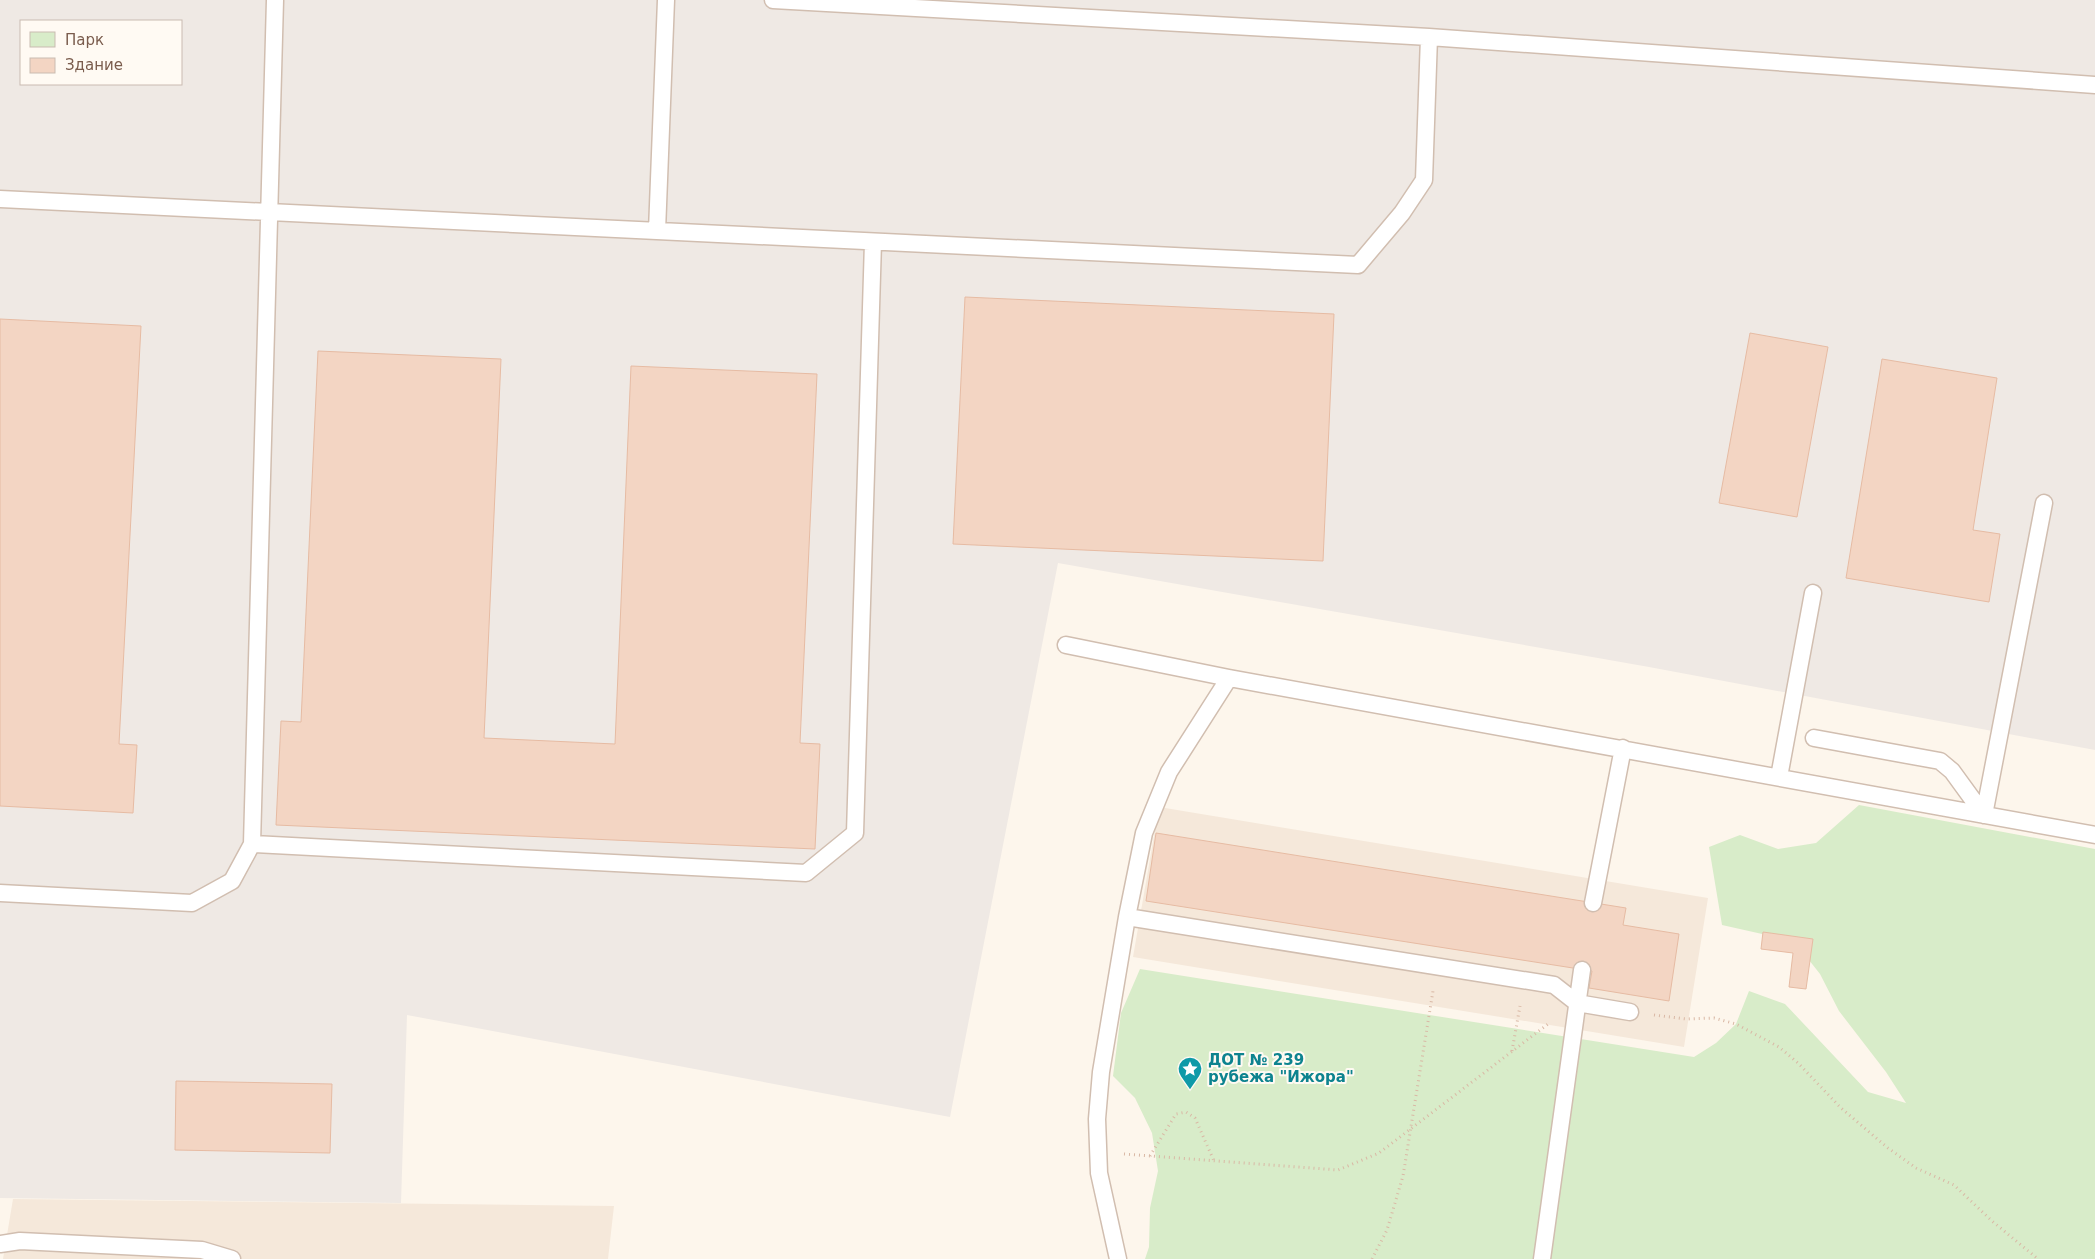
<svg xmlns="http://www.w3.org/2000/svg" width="2095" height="1259" font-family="'DejaVu Sans',sans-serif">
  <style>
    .residential { fill: #f5e8da }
    .industrial { fill: #efe9e4; fill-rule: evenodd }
    .green { fill: #d8ecc9 }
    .building { fill: #f3d5c3; stroke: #e6bba3 }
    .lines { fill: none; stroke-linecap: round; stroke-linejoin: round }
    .lane-casing { stroke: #d1beb0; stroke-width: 19 }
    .path { stroke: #d9b8a5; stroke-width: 3; stroke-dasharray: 1 4; stroke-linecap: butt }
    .lane { stroke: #fff; stroke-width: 16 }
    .labels { text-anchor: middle; stroke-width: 4; stroke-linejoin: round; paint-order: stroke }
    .culture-label { font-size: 15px; font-weight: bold; fill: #0d838f; stroke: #fffaf3; text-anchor: start }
  </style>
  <rect width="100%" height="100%" fill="#fdf6ec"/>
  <!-- residential -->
  <path class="residential" d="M1159 807 1708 898 1684 1047 1133 957Z
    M13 1199 614 1206 608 1259H3Z"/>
  <!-- industrial -->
  <path class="industrial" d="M0 0H2095V750L1649 667 1058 563 950 1117 407 1015 401 1203 0 1198ZM21 21H181V84H21Z"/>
  <!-- green -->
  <path class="green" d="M1859 805 2095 849V1259H1145L1149 1247 1150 1208 1158 1171 1152 1133 1135 1098 1113 1076 1121 1013 1140 969 1694 1057 1716 1043 1736 1024 1749 991 1785 1004 1868 1092 1906 1103 1886 1072 1839 1011 1820 974 1794 941 1722 925 1709 847 1740 835 1778 849 1816 843Z"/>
  <!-- building -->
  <path class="building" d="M965 297 1334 314 1323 561 953 544Z
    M0 319 141 326 119 744 137 745 133 813 0 806Z
    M1750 333 1828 347 1797 517 1719 503Z
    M318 351 501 359 484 738 615 744 631 366 817 374 800 743 820 744 815 849 276 825 281 721 301 722Z
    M1882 359 1997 378 1973 530 2000 534 1989 602 1846 578Z
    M1156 833 1626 908 1623 925 1679 934 1669 1001 1589 988 1592 971 1146 901Z
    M1763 932 1813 939 1806 989 1789 987 1793 953 1761 949Z
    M176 1081 332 1084 330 1153 175 1150Z"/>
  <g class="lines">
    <defs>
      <path id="lane" d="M773 0 1429 37 2095 85
        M0 199 1358 265 1402 213 1424 180 1429 37
        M657 231 666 0
        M1066 645 1229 678 2095 835
        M1814 738 1940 761 1952 771 1984 815
        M1779 777 1813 593
        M1984 815 2044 503
        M252 844 806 873 855 833 873 242
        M0 893 192 903 232 881 252 844 275 0
        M1593 903 1623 748
        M1127 917 1554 985 1577 1003 1630 1012
        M0 1244 20 1241 202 1250 232 1259
        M1118 1259 1099 1173 1097 1119 1101 1072 1127 917 1144 833 1169 772 1229 678
        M1542 1259 1582 970"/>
    </defs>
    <!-- lane casing -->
    <use href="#lane" class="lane-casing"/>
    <!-- path -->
    <path class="path" d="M1654 1015 1686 1019 1714 1018 1736 1024 1779 1047 1798 1063 1841 1108 1888 1148 1916 1168 1954 1185 1992 1221 2038 1259
      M1512 1051 1520 1006
      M1124 1154 1338 1170 1379 1153 1548 1024
      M1150 1156 1176 1114 1186 1112 1195 1118 1214 1161
      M1372 1259 1387 1230 1403 1176 1433 991"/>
    <!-- lane -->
    <use href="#lane" class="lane"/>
  </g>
  <!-- icons -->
  <defs>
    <symbol id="sight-pin" viewBox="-11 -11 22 30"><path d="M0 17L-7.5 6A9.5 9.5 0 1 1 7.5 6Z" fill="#0f9aa8" stroke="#fffaf3"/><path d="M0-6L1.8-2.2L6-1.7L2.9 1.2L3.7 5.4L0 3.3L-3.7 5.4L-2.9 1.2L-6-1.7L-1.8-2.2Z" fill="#fff"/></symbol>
  </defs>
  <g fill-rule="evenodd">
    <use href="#sight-pin" x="1176" y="1055" width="28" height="38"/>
  </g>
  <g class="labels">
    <!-- culture labels -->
    <g class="culture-label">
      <text x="1208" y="1065">ДОТ № 239<tspan x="1208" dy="17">рубежа "Ижора"</tspan></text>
    </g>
  </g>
  <!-- legend -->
  <rect x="20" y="20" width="162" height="65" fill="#fffaf3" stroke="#cabbb1"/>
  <rect x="30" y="32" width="25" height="15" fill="#d8ecc9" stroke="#cabbb1"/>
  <text x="65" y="45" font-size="15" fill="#7a5c4d">Парк</text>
  <rect x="30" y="58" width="25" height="15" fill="#f3d5c3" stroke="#cabbb1"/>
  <text x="65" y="70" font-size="15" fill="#7a5c4d">Здание</text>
</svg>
